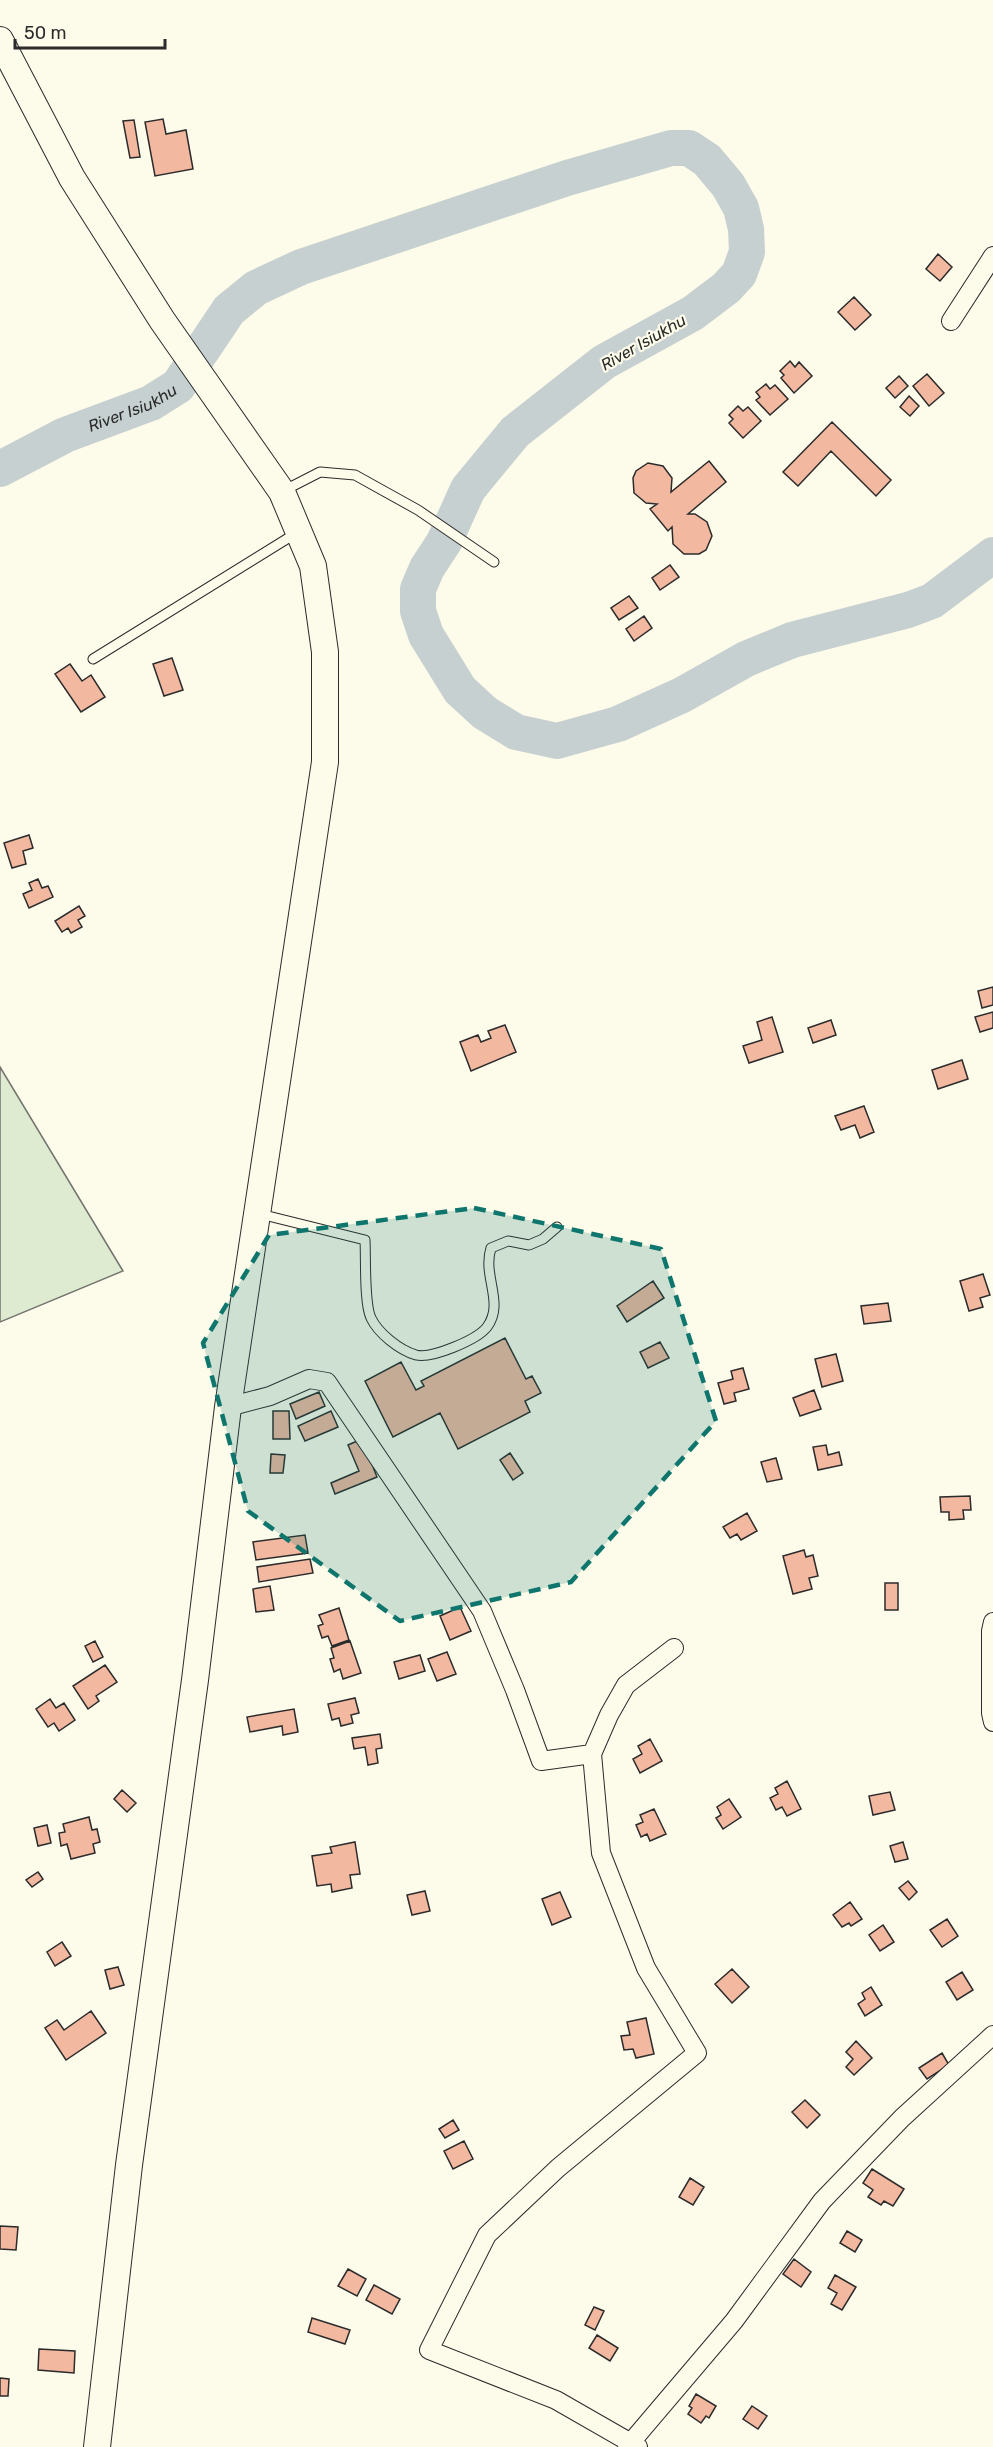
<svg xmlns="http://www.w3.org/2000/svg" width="993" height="2447" font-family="Rubik,sans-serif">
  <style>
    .green { fill: #deebd1; stroke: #74746e; stroke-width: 1.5 }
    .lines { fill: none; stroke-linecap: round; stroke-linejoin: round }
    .river { stroke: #c7d0d0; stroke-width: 36 }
    .building { fill: #f2b8a0; stroke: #2b2b2b; stroke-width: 1.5 }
    .lane-casing { stroke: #2b2b2b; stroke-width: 11 }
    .street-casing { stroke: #2b2b2b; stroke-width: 20 }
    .secondary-casing { stroke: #2b2b2b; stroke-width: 28 }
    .lane { stroke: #fdfbea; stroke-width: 9 }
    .street { stroke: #fdfbea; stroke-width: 18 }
    .secondary { stroke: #fdfbea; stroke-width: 26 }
    .marked { fill: #0f766e; fill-opacity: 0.2; stroke: #0f766e; stroke-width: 4.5; stroke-dasharray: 12 8; stroke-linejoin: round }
    .labels { text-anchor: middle; stroke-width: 4.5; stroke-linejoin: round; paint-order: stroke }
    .water-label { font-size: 16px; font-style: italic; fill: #2b2b2b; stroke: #fdfbea }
  </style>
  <rect width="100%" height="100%" fill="#fdfbea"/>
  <!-- green -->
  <path class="green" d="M0 1067 123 1271 0 1322Z"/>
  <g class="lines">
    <!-- river -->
    <path class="river" id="s1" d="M0 469 65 435 151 403 178 386 229 310 256 288 301 267 567 178 671 148H689L707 160 728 185 741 208 746 229 747 252 739 274 726 288 693 313 604 362 515 432 468 489 444 542 427 568 418 589V611L426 635 460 690 485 713 516 732 557 741 618 724 682 695 746 659 792 640 908 610 932 601 993 555"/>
  </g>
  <!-- building -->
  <path class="building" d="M163 119 166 134 186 130 193 169 155 176 145 122Z
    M134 120 140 157 130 158 123 121Z
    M938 254 952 267 940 281 926 269Z
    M854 297 871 315 855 330 838 312Z
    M790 361 795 367 799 362 812 376 794 393 781 378 784 375 780 371Z
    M927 374 944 393 929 406 913 386Z
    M899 376 908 386 895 398 886 388Z
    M766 384 770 389 775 385 788 399 770 415 756 400 760 397 756 392Z
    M909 396 919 406 910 416 900 407Z
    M738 406 743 411 748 407 761 421 743 438 729 423 733 419 729 415Z
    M832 422 891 480 876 496 831 451 798 486 783 472Z
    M709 461 726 482 688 514H695L707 522 712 536 706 550 699 554H684L673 544 672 527 668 531 650 509 657 504 646 503 634 493 633 478 636 471 648 463 663 466 672 478 671 492Z
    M670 565 679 577 660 590 652 578Z
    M629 596 638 608 619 620 611 608Z
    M644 616 652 628 634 641 626 629Z
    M172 658 183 690 164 696 153 664Z
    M70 664 82 681 91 675 105 697 81 712 55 674Z
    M29 835 33 848 23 851 26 864 12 868 4 843Z
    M38 879 42 888 48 886 53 897 29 908 23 894 32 890 29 883Z
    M79 906 85 916 78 920 82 927 71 933 68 928 62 932 55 921Z
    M993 987V1005L982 1008 978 991Z
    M993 1012V1028L980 1032 975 1017Z
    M772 1017 783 1052 749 1063 743 1046 762 1040 757 1022Z
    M831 1020 836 1035 813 1043 808 1028Z
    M505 1025 516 1052 471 1071 460 1042 478 1035 481 1042 491 1038 488 1031Z
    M962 1060 968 1079 938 1089 932 1070Z
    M864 1106 874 1132 860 1138 855 1125 841 1130 835 1116Z
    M983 1274 990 1295 980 1298 983 1307 969 1311 960 1281Z
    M653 1281 664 1298 627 1322 617 1306Z
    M888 1303 891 1321 864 1324 861 1306Z
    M505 1338 526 1379 532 1376 541 1393 525 1401 530 1412 458 1449 440 1413 393 1437 365 1381 401 1362 416 1390 424 1386 421 1381Z
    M660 1342 669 1358 648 1368 640 1352Z
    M836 1354 843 1381 822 1387 815 1359Z
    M743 1368 749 1389 734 1393 736 1401 724 1404 718 1383 733 1379 731 1371Z
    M814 1390 821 1409 800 1416 793 1398Z
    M319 1392 325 1406 296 1419 290 1404Z
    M273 1411H289L290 1439H273Z
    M331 1411 338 1427 305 1441 298 1426Z
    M362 1439 377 1477 335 1494 331 1483 359 1471 348 1445Z
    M826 1445 828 1455 839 1452 842 1465 818 1470 813 1447Z
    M510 1453 523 1473 513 1480 500 1460Z
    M271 1454 285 1455 283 1473H270Z
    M776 1458 782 1479 767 1482 761 1462Z
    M970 1496 971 1510H963L964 1519 949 1520V1512H941L940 1497Z
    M747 1513 757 1531 741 1540 737 1534 730 1538 723 1527Z
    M305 1535 308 1553 256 1560 253 1542Z
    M804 1550 806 1557 813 1555 818 1576 809 1578 812 1589 793 1594 783 1556Z
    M310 1559 313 1573 259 1582 257 1567Z
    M885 1583H898V1610H885Z
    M270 1586 274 1610 256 1612 253 1589Z
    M460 1607 471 1631 450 1640 440 1616Z
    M339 1608 349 1640 332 1646 328 1636 322 1638 318 1626 323 1624 319 1615Z
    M95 1641 103 1657 93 1662 85 1646Z
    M350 1641 361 1673 343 1679 340 1669 334 1672 330 1659 334 1658 331 1648Z
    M447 1652 456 1674 437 1681 428 1659Z
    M420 1655 425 1671 399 1679 394 1662Z
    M105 1665 117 1682 96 1696 99 1701 88 1709 73 1686Z
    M355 1698 359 1713 351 1715 353 1723 341 1726 339 1718 332 1720 328 1704Z
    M50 1699 56 1708 64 1703 75 1720 59 1731 54 1723 48 1727 36 1709Z
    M294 1709 298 1732 283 1735 282 1726 250 1732 247 1717Z
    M380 1734 382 1748 376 1749 378 1763 368 1765 365 1747 354 1749 352 1738Z
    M650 1739 662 1761 640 1773 633 1759 642 1754 638 1746Z
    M787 1781 801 1809 787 1816 782 1807 776 1810 770 1798 778 1794 775 1788Z
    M122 1790 136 1803 127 1812 114 1799Z
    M890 1792 895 1810 873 1815 869 1796Z
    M729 1799 741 1817 723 1829 716 1818 721 1815 717 1807Z
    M654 1809 666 1834 650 1841 647 1834 641 1837 636 1825 643 1822 640 1815Z
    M89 1817 92 1830 97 1829 100 1842 93 1844 95 1853 71 1859 67 1844 61 1846 59 1833 65 1832 63 1824Z
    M47 1825 51 1843 38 1846 34 1828Z
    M355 1842 360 1874 350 1875 352 1888 332 1892 331 1884 317 1886 312 1856 332 1853 330 1847Z
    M903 1842 908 1859 895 1862 890 1846Z
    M38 1872 43 1879 32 1887 26 1880Z
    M908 1881 917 1892 909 1900 899 1888Z
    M425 1891 430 1911 412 1915 407 1895Z
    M560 1892 571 1917 552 1925 542 1899Z
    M850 1902 862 1919 851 1926 849 1923 842 1927 833 1915Z
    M947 1919 958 1936 942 1947 930 1930Z
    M883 1925 894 1942 880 1951 869 1935Z
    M62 1942 71 1956 55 1966 47 1952Z
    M118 1967 124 1985 110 1989 105 1970Z
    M732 1969 749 1987 732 2003 715 1984Z
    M962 1972 973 1990 957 2000 946 1982Z
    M871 1987 882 2005 865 2016 858 2004 865 1999 862 1993Z
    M91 2011 106 2033 66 2060 45 2028 57 2020 64 2030Z
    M646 2018 654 2054 636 2058 633 2049 624 2050 621 2036 630 2035 627 2022Z
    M856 2041 872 2058 854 2075 846 2067 853 2059 846 2052Z
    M942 2053 949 2065 927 2079 919 2068Z
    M805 2100 820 2115 807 2128 792 2112Z
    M453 2120 459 2130 445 2138 439 2129Z
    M464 2141 473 2159 453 2169 444 2151Z
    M872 2169 904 2189 893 2206 884 2201 881 2205 868 2197 873 2190 863 2183Z
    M690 2178 704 2187 693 2205 679 2197Z
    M0 2226 18 2227 16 2250 0 2249Z
    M847 2231 862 2240 855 2252 840 2243Z
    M794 2259 811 2272 801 2287 783 2274Z
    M348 2269 366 2279 357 2296 338 2286Z
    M835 2275 856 2287 842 2310 831 2304 837 2293 828 2288Z
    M374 2285 400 2299 392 2314 366 2300Z
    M594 2307 604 2311 595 2330 585 2325Z
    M312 2318 350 2330 345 2344 308 2332Z
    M597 2335 618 2348 610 2361 589 2348Z
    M39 2349 75 2351 74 2373 38 2370Z
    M0 2378 9 2379 8 2396H0Z
    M696 2394 716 2406 709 2418 706 2416 701 2423 688 2414 692 2408 689 2406Z
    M752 2406 767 2416 758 2429 743 2419Z"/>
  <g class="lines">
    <defs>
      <path id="lane" d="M283 491 320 472 355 475 418 510 494 562
        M93 659 298 532
        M260 1214 365 1240C366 1258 364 1304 371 1318 378 1333 399 1350 416 1355 431 1359 477 1340 487 1327 505 1303 482 1276 491 1248L508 1241 529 1245 543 1239 557 1227"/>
      <path id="street" d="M951 321 993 256
        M228 1407 270 1396 309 1379 327 1382 482 1611 515 1690 541 1761 592 1754
        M993 1622 991 1631V1713L993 1722
        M627 2447 734 2321 822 2201 902 2118 993 2035
        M638 2447 556 2400 429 2350 487 2235 558 2168 697 2053 646 1968 601 1853 592 1754 609 1715 626 1685 674 1648"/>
      <path id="secondary" d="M0 40 72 178 162 320 282 492 313 566 325 652V762L228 1407 195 1680 129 2165 97 2447"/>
    </defs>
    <!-- lane casing -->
    <use href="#lane" class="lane-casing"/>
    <!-- street casing -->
    <use href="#street" class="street-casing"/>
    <!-- secondary casing -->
    <use href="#secondary" class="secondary-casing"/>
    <!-- lane -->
    <use href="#lane" class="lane"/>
    <!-- street -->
    <use href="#street" class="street"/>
    <!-- secondary -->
    <use href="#secondary" class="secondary"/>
  </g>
  <!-- marked area -->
  <path class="marked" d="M474 1208 661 1249 716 1421 571 1582 400 1621 248 1511 203 1343 269 1235Z"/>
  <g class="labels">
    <!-- water labels -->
    <g class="water-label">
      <text transform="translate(643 342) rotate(-30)" y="6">River Isiukhu</text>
      <text dy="6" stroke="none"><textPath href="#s1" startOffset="146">River Isiukhu</textPath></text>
    </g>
  </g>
  <!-- scale -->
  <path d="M15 39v9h150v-9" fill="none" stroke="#2b2b2b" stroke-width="3"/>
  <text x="24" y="39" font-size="18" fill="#2b2b2b" stroke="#fdfbea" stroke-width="4.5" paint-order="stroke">50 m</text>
</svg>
